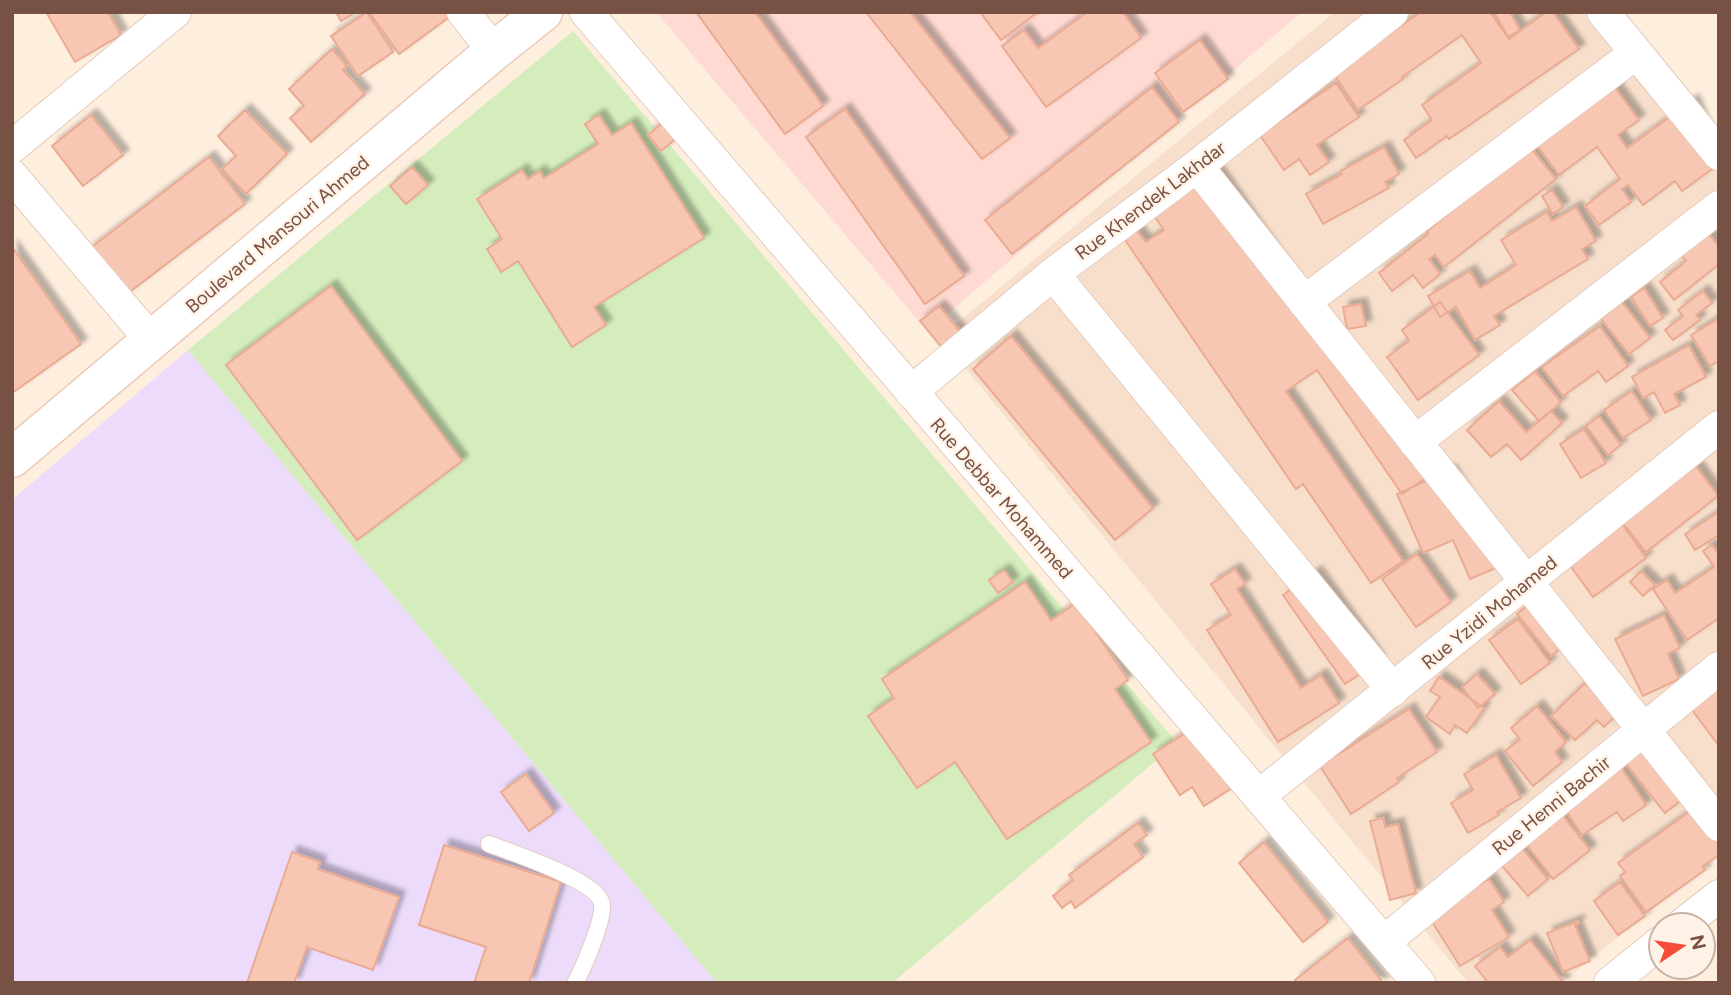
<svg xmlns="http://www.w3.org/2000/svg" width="1731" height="995" font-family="Figtree,sans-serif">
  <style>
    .residential { fill: #f7dfcc }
    .commercial { fill: #ffdad2 }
    .education { fill: #ecdbfa }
    .green { fill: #d5edbc }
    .building { fill: #f7c7b3; stroke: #ebaa92; stroke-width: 2; filter: url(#shadow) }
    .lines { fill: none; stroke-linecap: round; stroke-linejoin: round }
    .service-casing { stroke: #e5cbbd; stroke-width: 18 }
    .minor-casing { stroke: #e5cbbd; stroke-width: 34 }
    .secondary-casing { stroke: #ebcbb9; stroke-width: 41 }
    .service { stroke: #fff; stroke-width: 16 }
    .minor { stroke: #fff; stroke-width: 32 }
    .secondary { stroke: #fff; stroke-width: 38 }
    .labels { text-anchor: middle; stroke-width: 5; stroke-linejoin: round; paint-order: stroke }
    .street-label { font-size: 19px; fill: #775144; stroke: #fff3e7 }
  </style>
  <defs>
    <filter id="shadow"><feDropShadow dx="6" dy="-6" stdDeviation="2" flood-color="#0004"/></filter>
  </defs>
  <rect width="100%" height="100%" fill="#feeede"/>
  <!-- residential -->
  <path class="residential" d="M1335 12H1616L1719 138V854L1562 983H1468L940 337Z"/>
  <!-- commercial -->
  <path class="commercial" d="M656 12H1302L927 331Z"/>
  <!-- education -->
  <path class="education" d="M188 350 717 983H12V500Z"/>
  <!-- green -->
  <path class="green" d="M573 31 1177 743 892 983H717L188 350Z"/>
  <!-- building -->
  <path class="building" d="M46 12H108L121 35 75 62Z
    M336 12H356L341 21Z
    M367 12 393 52 358 76 331 36Z
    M369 12H456L399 54Z
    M696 12H755L823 106 785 134Z
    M866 12H910L1010 138 982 159Z
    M980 12H1038L1001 40Z
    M1087 12H1123L1141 38 1046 107 1002 46 1024 30 1038 48Z
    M1421 12H1490L1509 39 1546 12H1553L1579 49 1449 139 1447 136 1416 158 1404 140 1432 120 1422 105 1481 63 1462 35 1402 77 1403 79 1358 110 1333 73Z
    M1494 12H1510L1520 30 1508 37Z
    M1200 40 1228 79 1183 112 1155 73Z
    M332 49 347 66 343 70 365 94 311 142 290 118 304 106 289 89Z
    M1336 83 1359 117 1317 145 1329 162 1310 175 1299 159 1284 170 1260 135Z
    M1613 85 1639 120 1618 135 1627 148 1693 100 1719 164 1682 191 1675 181 1643 205 1628 185 1622 189 1631 202 1599 225 1585 206 1620 179 1597 147 1559 175 1535 143Z
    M1152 87 1179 122 1012 254 985 220Z
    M845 109 964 276 925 304 806 137Z
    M245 110 287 154 246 194 222 169 236 156 218 136Z
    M91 115 123 155 83 186 52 146Z
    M599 115 612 135 631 123 704 238 594 307 606 325 572 347 518 261 501 272 487 249 502 239 477 199 522 170 528 179 540 171 544 178 598 144 585 124Z
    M667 119 680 135 661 151 648 135Z
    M1384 147 1399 174 1385 182 1389 188 1323 224 1306 194 1342 174 1341 171Z
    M1531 148 1556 179 1444 267 1435 255 1429 259 1440 274 1423 288 1413 275 1392 291 1379 273 1428 234 1427 231Z
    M209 157 245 204 123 297 88 250Z
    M1214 166 1427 477 1402 494 1317 370 1286 391 1403 561 1371 583 1303 484 1296 489 1123 237 1135 228 1146 242 1164 230 1150 210Z
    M412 167 428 185 406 204 390 186Z
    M1552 190 1563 207 1553 214 1542 196Z
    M1576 207 1596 241 1582 249 1588 259 1494 316 1500 325 1475 340 1456 307 1440 317 1428 296 1470 271 1480 288 1516 265 1501 240 1547 212 1552 221Z
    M1705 229 1719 247V264L1674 300 1660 282 1686 261 1677 251Z
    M12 247 81 344 12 393Z
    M331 286 462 461 357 540 226 365Z
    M1644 288 1663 318 1650 326 1631 297Z
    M1703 291 1712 303 1696 315 1700 320 1673 340 1665 330 1683 316 1678 310Z
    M1440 302 1479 355 1418 400 1387 357 1409 341 1402 330Z
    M1622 302 1650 338 1629 354 1601 319Z
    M1361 304 1366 326 1347 329 1343 307Z
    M939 306 962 334 943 349 920 321Z
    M1718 319 1719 361 1710 366 1691 335Z
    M1600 326 1628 366 1606 382 1598 371 1563 396 1542 367Z
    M1011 336 1153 508 1115 540 973 369Z
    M1689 345 1706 377 1674 394 1680 405 1665 413 1654 392 1643 398 1632 377Z
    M1535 371 1561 402 1539 421 1512 390Z
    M1632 391 1651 420 1623 438 1604 410Z
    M1499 401 1526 432 1551 411 1562 423 1521 460 1507 444 1491 457 1467 430Z
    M1599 416 1621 445 1608 455 1586 426Z
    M1584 429 1606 463 1581 478 1560 444Z
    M1696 466 1718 496 1646 552 1623 523Z
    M1450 470 1505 564 1470 579 1453 540 1423 553 1397 494Z
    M1719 512V535L1695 550 1685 534Z
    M1623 525 1646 558 1593 597 1569 564Z
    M1712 545 1719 555V618L1687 640 1653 589 1667 580 1675 593 1714 567 1703 551Z
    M1417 554 1451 602 1416 627 1382 579Z
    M1235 569 1245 584 1237 589 1301 688 1321 675 1339 703 1278 742 1207 630 1231 615 1211 584Z
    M1004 570 1013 582 998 593 989 580Z
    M1641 571 1655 585 1643 596 1630 582Z
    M1316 572 1379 661 1345 684 1283 595Z
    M1025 582 1051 620 1076 603 1128 680 1115 689 1151 742 1007 839 955 762 917 788 868 716 894 698 882 679Z
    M1536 598 1570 640 1551 656 1517 614Z
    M1664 615 1680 648 1668 654 1679 679 1643 696 1615 639Z
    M1518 619 1550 663 1521 684 1489 640Z
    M1477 674 1495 694 1478 708 1462 687Z
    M1439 677 1484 708 1467 733 1455 725 1450 734 1426 717 1440 697 1430 691Z
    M1585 683 1598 696 1624 707 1604 727 1597 720 1575 740 1551 716Z
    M1719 684V746L1689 706Z
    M1537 706 1566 742 1555 752 1562 762 1533 786 1505 751 1520 739 1511 728Z
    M1409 709 1437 752 1397 778 1399 782 1351 814 1320 766Z
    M1196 726 1235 786 1204 806 1192 787 1180 795 1153 754Z
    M1652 734 1696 788 1665 813 1622 759Z
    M1496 755 1521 798 1497 812 1499 815 1468 833 1451 803 1473 790 1464 774Z
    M1618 763 1646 805 1623 821 1617 812 1582 835 1560 802Z
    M526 774 554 813 529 831 501 792Z
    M1556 807 1590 850 1553 879 1519 835Z
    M1696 807 1719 839V855L1703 866 1705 870 1646 912 1620 876 1625 872 1618 863Z
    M1383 818 1385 827 1398 824 1416 893 1390 900 1370 821Z
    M1138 823 1147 835 1134 844 1143 857 1075 908 1071 901 1062 908 1053 896 1073 880 1069 875Z
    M1516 841 1548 879 1528 896 1496 859Z
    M1264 842 1328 922 1303 942 1239 863Z
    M444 845 561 882 529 983H474L486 947 419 925Z
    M292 852 320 862 318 869 399 897 373 970 307 947 294 983H247Z
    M1489 879 1504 902 1492 910 1509 937 1460 966 1429 917Z
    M1620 882 1645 916 1618 935 1594 901Z
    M1578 921 1579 923 1575 925 1590 961 1563 972 1547 933Z
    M1348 938 1383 983H1297L1295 980Z
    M1530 940 1564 983H1488L1475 966 1500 947 1508 957Z"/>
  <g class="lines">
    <defs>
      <path id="service" d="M489 844C512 853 600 881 602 905 604 919 583 969 575 983"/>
      <path id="minor" d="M463 12 494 51
        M586 12 1419 983
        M1603 12 1719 154
        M12 147 175 12
        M1197 166 1719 825
        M12 176 151 340
        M1053 274 1393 690
        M1304 302 1636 53
        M911 392 1053 274 1197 166 1392 12
        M1415 442 1719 207
        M1259 796 1719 427
        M1682 925 1719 896
        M1384 942 1719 668
        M1610 983 1661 942"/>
      <path id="secondary" d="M12 458 494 51 543 12"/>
    </defs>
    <!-- service casing -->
    <use href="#service" class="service-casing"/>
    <!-- minor casing -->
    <use href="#minor" class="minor-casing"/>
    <!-- secondary casing -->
    <use href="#secondary" class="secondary-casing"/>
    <!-- service -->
    <use href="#service" class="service"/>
    <!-- minor -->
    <use href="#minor" class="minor"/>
    <!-- secondary -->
    <use href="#secondary" class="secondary"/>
  </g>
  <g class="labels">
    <!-- street labels -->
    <g class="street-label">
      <text transform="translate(1150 200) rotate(-37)" y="7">Rue Khendek Lakhdar</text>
      <text transform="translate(277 234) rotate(-40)" y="7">Boulevard Mansouri Ahmed</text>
      <text transform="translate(1002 498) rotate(49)" y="7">Rue Debbar Mohammed</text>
      <text transform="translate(1489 612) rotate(-39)" y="7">Rue Yzidi Mohamed</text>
      <text transform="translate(1551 805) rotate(-39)" y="7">Rue Henni Bachir</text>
    </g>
  </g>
  <!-- border -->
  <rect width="1731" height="995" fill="none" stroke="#775144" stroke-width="28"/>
  <!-- north arrow -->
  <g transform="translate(1682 946) rotate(77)"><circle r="33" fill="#fff3e7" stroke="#c9b2a6" stroke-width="2"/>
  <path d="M0-5L12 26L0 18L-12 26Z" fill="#f54c37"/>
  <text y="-10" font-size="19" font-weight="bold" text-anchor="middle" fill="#775144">N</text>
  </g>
</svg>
